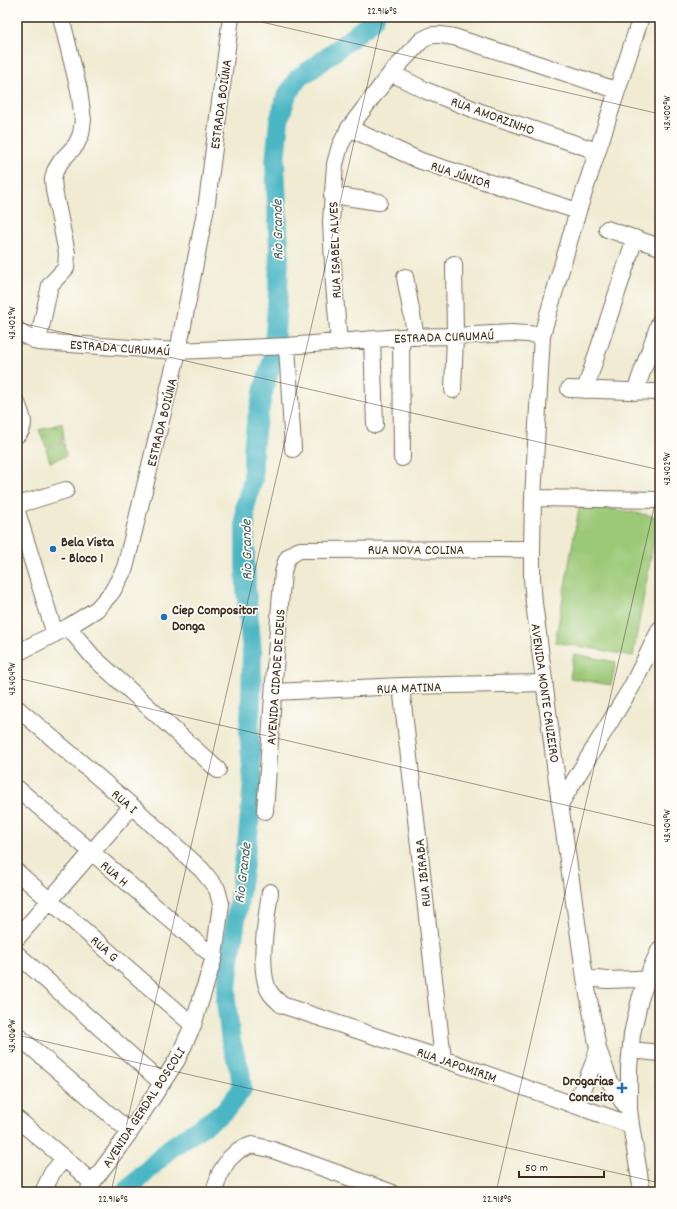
<svg xmlns="http://www.w3.org/2000/svg" width="677" height="1209" font-family="Dekko,sans-serif">
  <style>
    .park { fill: url(#park-crowns); stroke: #6c7a4a }
    .pitch { fill: #9cc977; stroke: #6c7a4a }
    .lines { fill: none; stroke-linecap: round; stroke-linejoin: round }
    .river { stroke: #48b6c4; stroke-width: 20 }
    .minor-casing { stroke: #7a6e5d; stroke-width: 18 }
    .minor { stroke: #fff; stroke-width: 16 }
    .ticks { fill: none; stroke: #3b2a1e; stroke-width: 1; stroke-opacity: 0.45 }
    .poi-dot { fill: #1f6fb2; stroke: #fdfcf7; stroke-width: 1.5 }
    .labels { text-anchor: middle; stroke-width: 3.5; stroke-linejoin: round; paint-order: stroke }
    .street-label { font-size: 14px; fill: #3b2a1e; stroke: #fdfcf7 }
    .poi-label { font-size: 14px; font-weight: bold; fill: #3b2a1e; stroke: #fdfcf7; text-anchor: start }
    .water-label { font-size: 15px; font-style: italic; fill: #406260; stroke: #fdfcf7 }
    .neatline { fill: none; stroke: #3b2a1e; stroke-width: 1.5 }
    .ticks-label { font-size: 10px; text-anchor: middle; fill: #3b2a1e }
  </style>
  <defs>
    <pattern id="park-crowns" width="20" height="18" patternUnits="userSpaceOnUse"><rect width="20" height="18" fill="#9cc977"/><path d="M2 6a3 3 0 1 1 6 0M12 15a3 3 0 1 1 6 0" fill="none" stroke="#80a361"/></pattern>
  </defs>
  <rect width="100%" height="100%" fill="#fdfcf7"/>
  <filter id="ink" filterUnits="userSpaceOnUse"><feTurbulence type="fractalNoise" baseFrequency=".025" numOctaves="2"/><feDisplacementMap in="SourceGraphic" scale="8" xChannelSelector="R" yChannelSelector="G"/><feConvolveMatrix kernelMatrix="1 2 1 2 8 2 1 2 1" color-interpolation-filters="sRGB"/></filter>
  <filter id="wash" filterUnits="userSpaceOnUse"><feTurbulence type="fractalNoise" baseFrequency=".012" numOctaves="4" result="noise"/><feDisplacementMap in="SourceGraphic" scale="16" xChannelSelector="R" yChannelSelector="G"/><feGaussianBlur stdDeviation="0.9" result="paint"/><feColorMatrix in="noise" values="0 0 0 0 0 0 0 0 0 0 0 0 0 0 0 0 0 1.4 0 .05"/><feComposite in="paint" operator="in"/></filter>
  <g filter="url(#wash)">
    <rect width="100%" height="100%" fill="#f0ebd2"/>
    <!-- park -->
    <path class="park" d="M62 423 64 441 46 447 39 430Z"/>
    <!-- pitch -->
    <path class="pitch" d="M64 443 66 456 50 462 46 449Z
      M580 503 658 517 633 656 555 642Z
      M574 654 616 662 611 685 570 678Z"/>
    <g class="lines">
      <!-- river -->
      <path class="river" d="M126 1192 169 1149 225 1111 242 1089 240 1071 231 1042 226 1001 229 967 248 836 253 782 249 732 251 702 252 653 246 588 245 561V507L253 479V450L256 424 264 388 273 359 278 292 279 249 275 162 279 121 286 97 298 78 316 66 370 23 375 17"/>
    </g>
  </g>
  <g filter="url(#ink)">
    <g class="lines">
      <defs>
        <path id="minor" d="M391 73 427 91 478 111 597 151
          M349 128 421 161 578 211
          M332 195 379 202
          M607 229 660 247
          M405 277 416 337
          M17 329 22 334 38 342 178 351 287 346 401 337 455 336 511 333 542 335
          M401 337 402 458
          M372 340 375 425
          M38 342 50 285 66 268 67 253 54 190 53 179 55 171 61 161 76 145 81 134 83 120 79 90 61 17
          M339 342 334 284 331 222 335 164 340 146 349 128 391 73 422 40 432 35H441L454 37 532 62 616 90
          M287 346 293 449
          M569 389 660 392
          M453 390 455 336 454 264
          M585 390 635 238
          M635 392 660 321
          M17 403C21 414 28 426 17 435
          M533 498 660 500
          M17 505 66 490
          M17 512 55 634
          M68 627 93 657 218 770
          M17 653 68 627 97 609 112 592 125 568 178 351 207 202 231 17
          M401 686 443 1059
          M274 692 401 686 545 683
          M17 708 132 806 202 870 217 889 221 904 214 957 203 993 193 1025 183 1047 177 1060 130 1132 92 1183 88 1192
          M17 788 214 957
          M560 804 632 686 660 629
          M265 811C271 732 275 652 283 573 286 558 287 556 300 550L532 549
          M17 872 193 1025
          M270 892C267 916 256 974 271 994 274 998 279 1002 282 1005L443 1059 631 1125
          M17 938 132 806
          M17 954 162 1083
          M585 978 607 980 636 979 641 981 644 987
          M17 1035 130 1132
          M631 1050 660 1053
          M573 1105C585 1086 592 1070 598 1049
          M629 1109 622 1101 610 1082 598 1049 585 978 560 804 534 603 532 578V549L533 498 542 335 578 211 641 17
          M17 1119 77 1169 92 1183
          M43 1192 52 1173 64 1159
          M214 1192 220 1173 229 1159 239 1150 252 1145 270 1149 390 1192
          M642 1192 631 1125 629 1109V1068L632 1034 640 999 651 968 660 949"/>
      </defs>
      <!-- minor casing -->
      <use href="#minor" class="minor-casing"/>
      <!-- minor -->
      <use href="#minor" class="minor"/>
    </g>
  </g>
  <!-- ticks -->
  <path class="ticks" d="M240 17 660 114M17 322 660 470M17 678 660 827M17 1035 660 1183M111 1192 383 17M496 1192 660 482"/>
  <!-- markers -->
  <g class="poi-dot">
    <circle cx="53" cy="549" r="4"/>
    <circle cx="164" cy="617" r="4"/>
    <path d="M620 1082h4v4h4v4h-4v4h-4v-4h-4v-4h4z"/>
  </g>
  <g class="labels">
    <!-- street labels -->
    <g class="street-label">
      <text transform="translate(220 104) rotate(-82)" y="5">ESTRADA BOIÚNA</text>
      <text transform="translate(493 115) rotate(20)" y="5">RUA AMORZINHO</text>
      <text transform="translate(461 174) rotate(18)" y="5">RUA JÚNIOR</text>
      <text transform="translate(334 250) rotate(-92)" y="5">RUA ISABEL ALVES</text>
      <text transform="translate(444 336) rotate(-2)" y="5">ESTRADA CURUMAÚ</text>
      <text transform="translate(120 347) rotate(4)" y="5">ESTRADA CURUMAÚ</text>
      <text transform="translate(161 422) rotate(-76)" y="5">ESTRADA BOIÚNA</text>
      <text x="416" y="554">RUA NOVA COLINA</text>
      <text transform="translate(275 677) rotate(-86)" y="5">AVENIDA CIDADE DE DEUS</text>
      <text transform="translate(409 687) rotate(-2)" y="5">RUA MATINA</text>
      <text transform="translate(546 693) rotate(82)" y="5">AVENIDA MONTE CRUZEIRO</text>
      <text transform="translate(125 801) rotate(41)" y="5">RUA I</text>
      <text transform="translate(115 873) rotate(41)" y="5">RUA H</text>
      <text transform="translate(422 873) rotate(-96)" y="5">RUA IBIRABA</text>
      <text transform="translate(105 948) rotate(41)" y="5">RUA G</text>
      <text transform="translate(457 1064) rotate(19)" y="5">RUA JAPOMIRIM</text>
      <text transform="translate(143 1107) rotate(-57)" y="5">AVENIDA GERDAL BOSCOLI</text>
    </g>
    <!-- poi labels -->
    <g class="poi-label">
      <text x="61" y="546">Bela Vista<tspan x="61" dy="16">- Bloco 1</tspan></text>
      <text x="172" y="614">Ciep Compositor<tspan x="172" dy="16">Donga</tspan></text>
      <text x="614" y="1085" text-anchor="end">Drogarias<tspan x="614" dy="16">Conceito</tspan></text>
    </g>
    <!-- water labels -->
    <g class="water-label">
      <text transform="translate(277 230) rotate(-91)" y="5">Rio Grande</text>
      <text transform="translate(246 550) rotate(-91)" y="5">Rio Grande</text>
      <text transform="translate(242 873) rotate(-83)" y="5">Rio Grande</text>
    </g>
  </g>
  <!-- margin -->
  <rect width="677" height="1209" fill="none" stroke="#fdfcf7" stroke-width="44"/>
  <!-- scale -->
  <path d="M519 1171v6h85v-6" fill="none" stroke="#3b2a1e" stroke-width="2"/>
  <text x="525" y="1171" font-size="12" fill="#3b2a1e" stroke="#fdfcf7" stroke-width="3" paint-order="stroke">50 m</text>
  <rect x="22" y="22" width="633" height="1165" class="neatline"/>
  <g class="ticks-label">
    <text x="382" y="14">22.916°S</text>
    <text transform="translate(666 113) rotate(-90)" y="4">43.400°W</text>
    <text transform="translate(11 323) rotate(-90)" y="4">43.402°W</text>
    <text transform="translate(666 469) rotate(-90)" y="4">43.402°W</text>
    <text transform="translate(11 679) rotate(-90)" y="4">43.404°W</text>
    <text transform="translate(666 826) rotate(-90)" y="4">43.404°W</text>
    <text transform="translate(11 1036) rotate(-90)" y="4">43.406°W</text>
    <text x="113" y="1202">22.916°S</text>
    <text x="497" y="1202">22.918°S</text>
  </g>
</svg>
